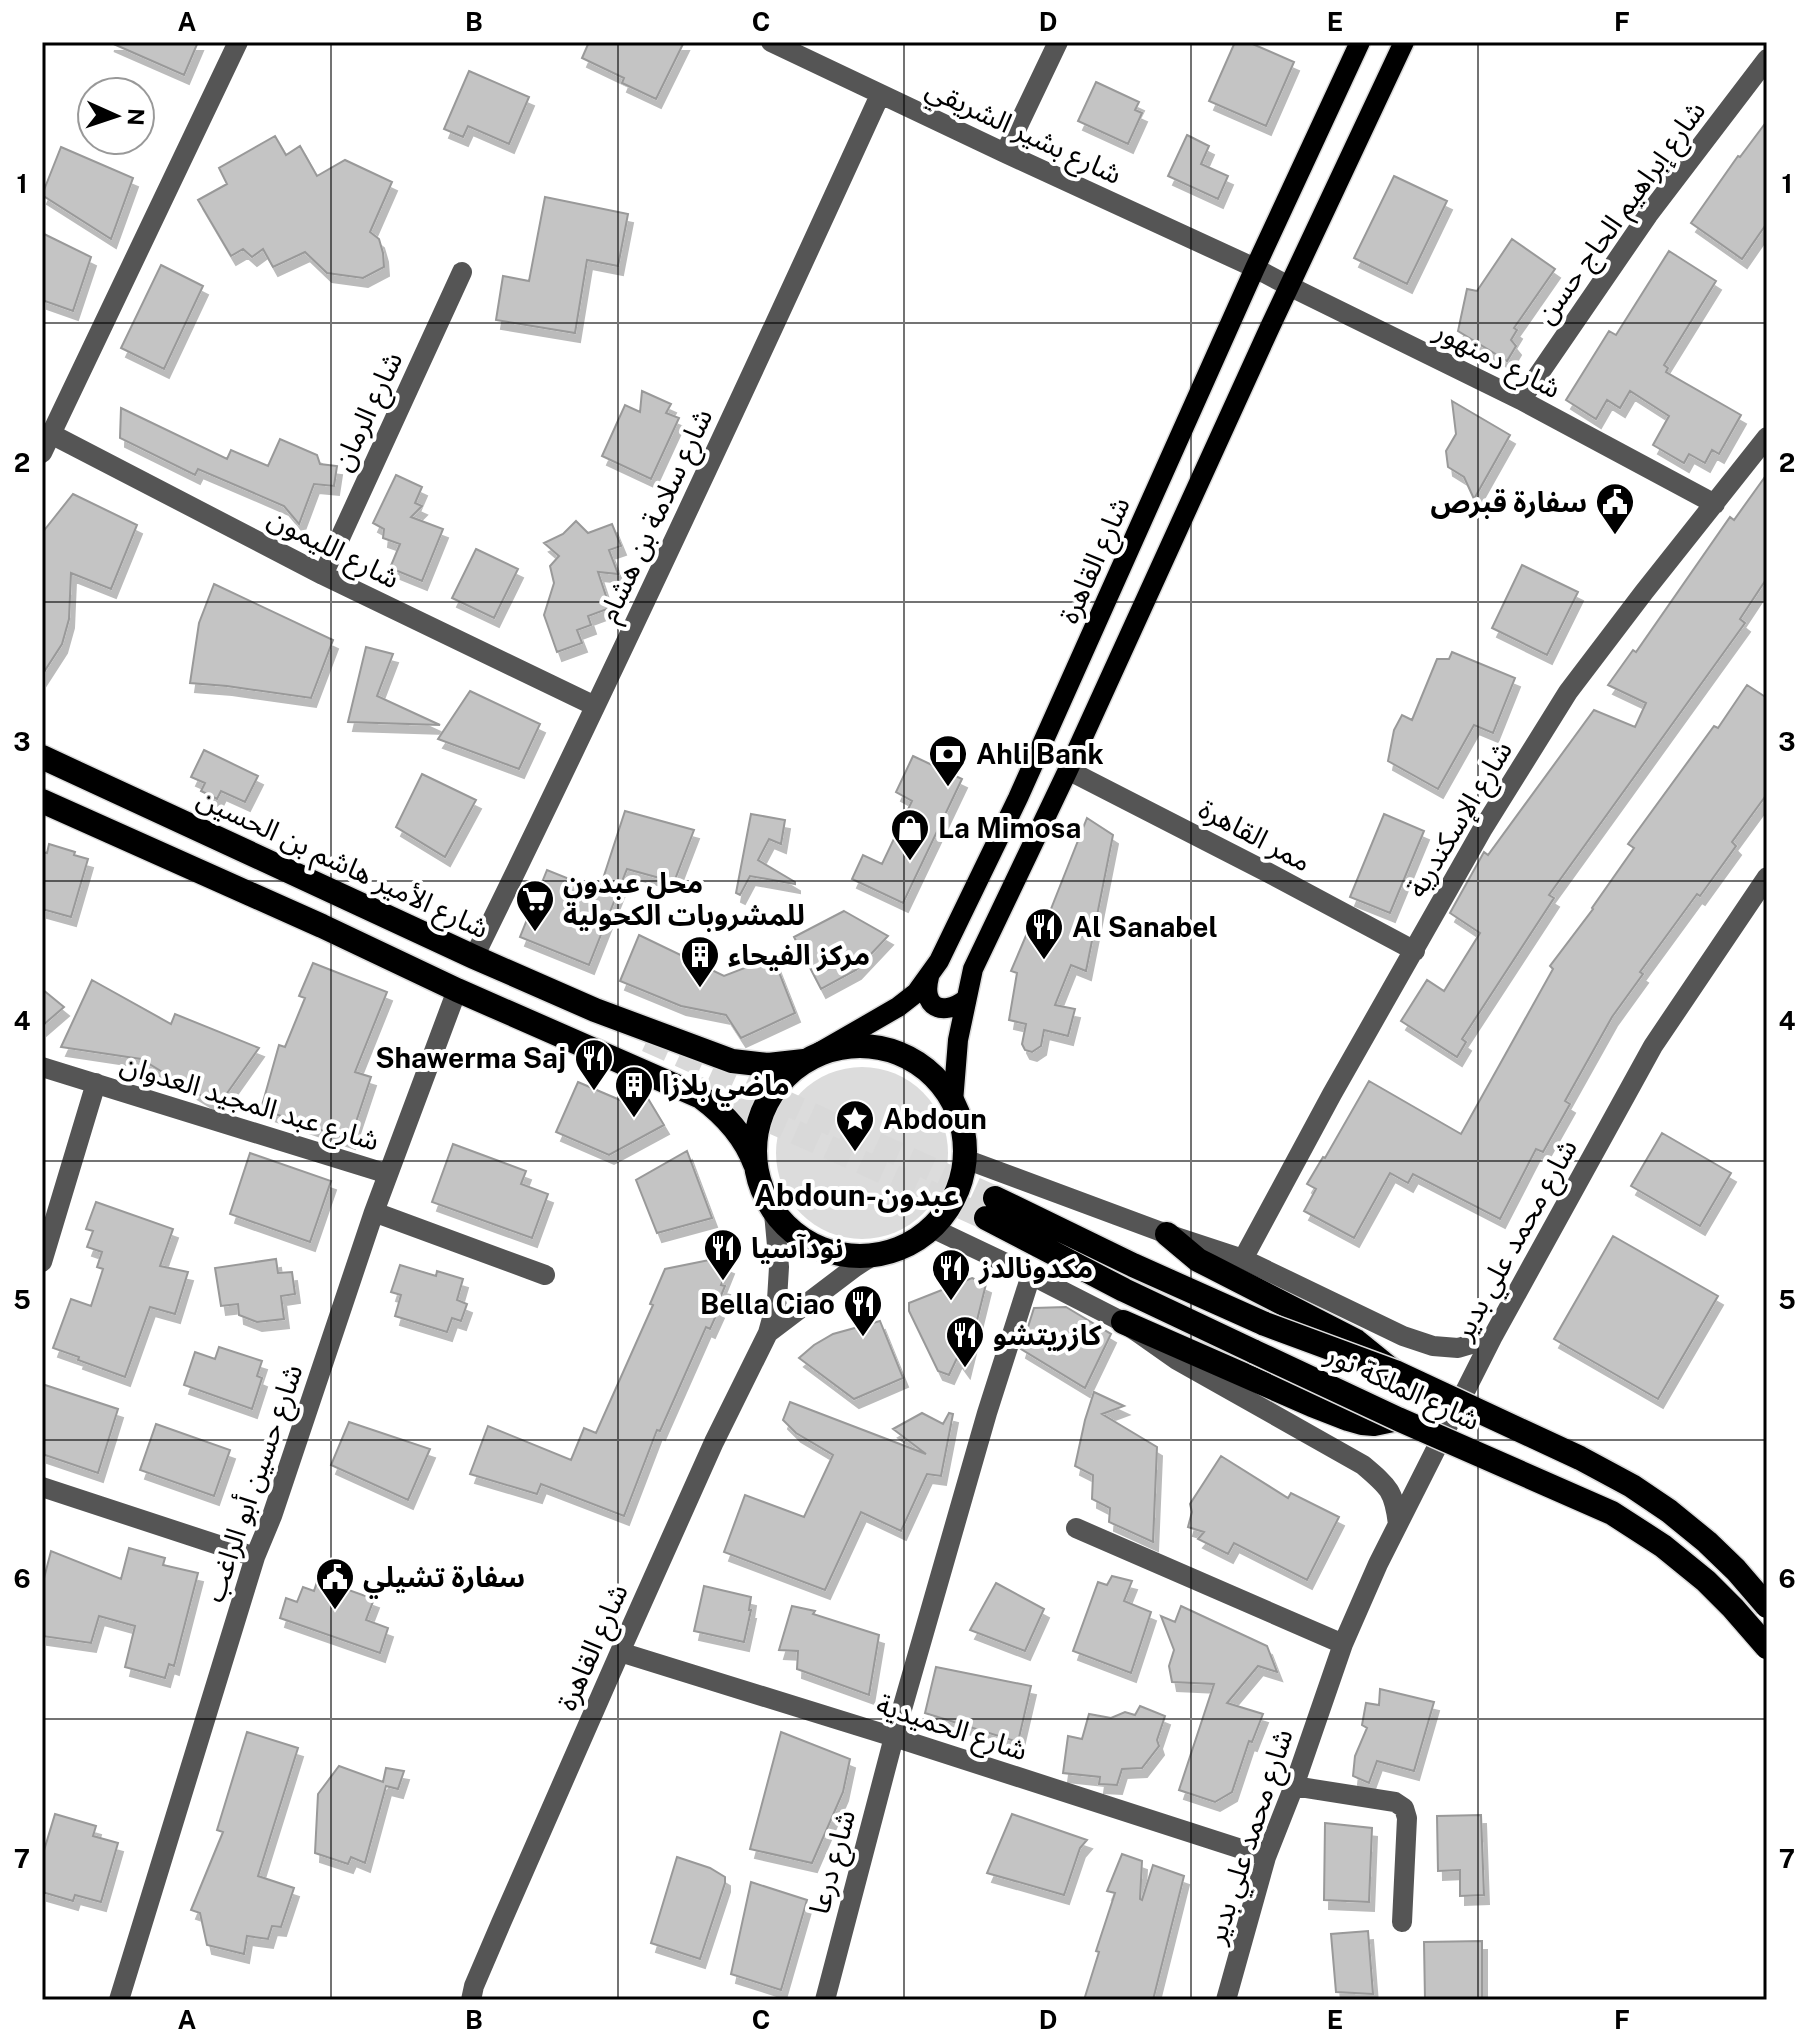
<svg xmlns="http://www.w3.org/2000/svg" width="1809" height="2042" font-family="'Public Sans','Noto Sans Arabic',sans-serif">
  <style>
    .green { fill: #dcdcdc }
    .building { fill: #c4c4c4; stroke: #999; stroke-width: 2; filter: url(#shadow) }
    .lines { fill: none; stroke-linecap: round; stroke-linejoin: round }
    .highway-tunnel { stroke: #d9d9d9; stroke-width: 24; stroke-dasharray: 24 12; stroke-linecap: butt }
    .major-casing { stroke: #dbdbdb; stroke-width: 23 }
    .highway-casing { stroke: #dbdbdb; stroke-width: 27 }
    .minor { stroke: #555; stroke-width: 20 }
    .major { stroke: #000; stroke-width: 20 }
    .highway { stroke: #000; stroke-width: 24 }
    .highway-bridge-casing { stroke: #dbdbdb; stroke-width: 27; stroke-linecap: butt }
    .highway-bridge { stroke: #000; stroke-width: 24 }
    .grid { fill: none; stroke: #000; stroke-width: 2; stroke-opacity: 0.55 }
    .labels { text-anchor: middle; stroke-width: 8; stroke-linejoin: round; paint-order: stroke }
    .street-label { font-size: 28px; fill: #000; stroke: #fff }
    .poi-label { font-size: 28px; font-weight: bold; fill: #000; stroke: #fff; text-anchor: start }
    .neighbourhood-label { font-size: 30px; font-weight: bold; fill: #000; stroke: #fff }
    .neatline { fill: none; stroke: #000; stroke-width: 3 }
    .grid-label { font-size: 26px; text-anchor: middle; font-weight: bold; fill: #000 }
  </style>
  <defs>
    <filter id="shadow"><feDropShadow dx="5" dy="9" stdDeviation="0" flood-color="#0004"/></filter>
  </defs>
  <rect width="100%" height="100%" fill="#fff"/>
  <!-- green -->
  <path class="green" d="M776 1153a86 86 0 1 1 172 0a86 86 0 1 1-172 0Z"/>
  <!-- building -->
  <path class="building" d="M109 42H198L184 75Z
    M589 42H684L656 99 622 83 624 78 582 58Z
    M1235 42H1248L1294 62 1266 126 1209 101Z
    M469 71 529 97 509 144 468 126 463 137 444 129Z
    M1096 82 1139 102 1135 110 1142 113 1128 144 1078 121Z
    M1767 121V223L1742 259 1691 223 1738 156 1740 157Z
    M1187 135 1209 146 1201 164 1228 176 1218 199 1168 176Z
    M275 136 286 155 300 146 317 176 345 160 392 182 370 232 379 239 383 253 384 267 363 278 327 273 305 252 273 267 263 249 252 257 243 249 231 256 198 200 227 184 219 168Z
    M61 147 133 178 111 239 42 195Z
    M1394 176 1447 201 1407 284 1354 258Z
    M545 197 628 214 618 266 587 260 575 333 496 320 503 276 529 281Z
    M42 233 91 257 73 311 42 300Z
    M1512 239 1555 269 1514 328 1517 330 1511 340 1516 346 1507 361 1458 331 1467 289 1477 291Z
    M1669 251 1716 281 1664 365 1668 368 1666 372 1741 415 1719 454 1712 450 1705 463 1689 454 1684 463 1653 445 1669 416 1630 391 1620 408 1607 400 1596 419 1566 400 1609 331 1616 335Z
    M161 265 203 286 164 369 121 348Z
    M642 391 671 404 666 413 679 418 651 479 602 456 625 405 640 412Z
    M1452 401 1510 435 1474 499 1464 477 1448 467 1446 451 1456 434Z
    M121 408 227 459 231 450 268 466 280 439 317 455 320 464 337 466 334 486 314 484 299 524 284 506 198 469 195 475 120 438Z
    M1767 474V578L1740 619 1745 623 1549 895 1554 898 1462 1039 1466 1042 1457 1057 1401 1021 1427 980 1444 991 1480 933 1450 913 1484 852 1488 855 1594 710 1635 727 1646 703 1608 685 1633 650 1636 652 1730 517 1734 520Z
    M396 475 422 487 415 503 422 506 411 517 443 529 422 581 390 568 400 544 383 538 384 529 373 523Z
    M73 494 137 525 111 589 71 573 69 619 62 644 42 675V533Z
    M576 521 588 533 612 524 621 546 609 550 618 574 598 572 610 608 588 616 591 625 577 630 582 643 557 652 544 615 554 583 550 566 559 556 544 543 563 534Z
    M476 549 518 569 494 618 452 598Z
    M1522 565 1578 592 1547 655 1492 628Z
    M214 584 333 640 311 698 227 686 190 683 199 623Z
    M366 647 393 654 377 696 440 725 348 722Z
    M1452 652 1515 678 1493 733 1474 725 1438 789 1388 761 1394 730 1402 715 1412 720 1437 659H1449Z
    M1747 685 1767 698V794L1732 842 1736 846 1700 896 1697 894 1640 972 1643 974 1612 1017 1565 1101 1570 1104 1543 1152 1536 1149 1500 1219 1413 1174 1408 1183 1390 1173 1354 1238 1304 1211 1316 1189 1307 1184 1323 1157 1325 1158 1369 1081 1461 1134 1553 969 1550 966 1593 909 1592 908 1634 848 1628 844 1714 726 1718 728Z
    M470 691 540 724 519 769 438 739Z
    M204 750 258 776 245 802 221 791 217 799 201 791 205 783 191 777Z
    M913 756 962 779 903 903 852 879 863 855 882 864 912 801 896 792Z
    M422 774 476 800 445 857 396 827Z
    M625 811 694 830 674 882 627 869 589 965 520 937 547 870 599 891Z
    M751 814 785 820 781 844 769 839 758 860 795 882V884L750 876 740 895 736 893Z
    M1384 814 1424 831 1390 913 1350 897Z
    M1087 818 1113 835 1086 971 1071 965 1055 1005 1075 1009 1068 1036 1044 1030 1041 1046 1032 1052 1025 1050 1022 1044 1026 1024 1009 1020 1017 973 1011 971 1033 919 1045 924Z
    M49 844 75 852 74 855 88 859 71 917 42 909V852L47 853Z
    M844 911 888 936 856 970 821 989 794 937Z
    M639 935 724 976 773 957 795 1013 741 1038 726 1015 681 1006 620 981Z
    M313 963 387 992 355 1072 371 1077 350 1140 261 1109 279 1045 285 1047 305 998 299 996Z
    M92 980 171 1024 175 1014 259 1048 218 1106 141 1059 61 1047Z
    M42 989 64 1007 42 1026Z
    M578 1082 627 1103 644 1092 664 1125 609 1155 556 1132Z
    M1662 1133 1731 1173 1700 1226 1631 1186Z
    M453 1144 526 1171 521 1184 548 1194 532 1238 432 1202Z
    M687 1151 712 1218 657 1233 636 1180Z
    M250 1153 331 1181 310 1242 230 1214Z
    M96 1202 173 1229 160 1266 188 1272 175 1314 150 1307 125 1377 78 1360 79 1357 53 1348 71 1299 91 1306 103 1269 97 1267 102 1252 87 1247 93 1231 86 1229Z
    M1613 1236 1718 1296 1658 1399 1554 1339Z
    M276 1259 278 1273 292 1272 295 1294 281 1296 284 1319 257 1322 239 1315 238 1304 221 1306 215 1268Z
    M714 1259 729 1265 721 1285 725 1286 716 1308 719 1309 710 1329 706 1327 660 1431 657 1430 624 1516 541 1484 537 1494 470 1474 488 1426 571 1460 584 1428 596 1433 653 1305 650 1304 665 1269Z
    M400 1265 436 1276 437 1271 463 1279 457 1300 467 1304 461 1321 452 1318 447 1332 395 1316 401 1295 391 1292Z
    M972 1278 986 1284 965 1369 957 1358 949 1375 938 1371 909 1311V1303Z
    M1066 1307 1111 1334 1085 1388 1021 1349 1034 1308Z
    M880 1321 903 1378 854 1399 799 1358 814 1345 833 1334Z
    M219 1347 262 1361 257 1376 262 1378 252 1409 184 1385 195 1352 215 1359Z
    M42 1384 118 1409 98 1473 42 1454Z
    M1094 1392 1124 1406 1102 1414 1157 1447 1153 1542 1109 1522 1110 1508 1092 1499 1093 1475 1075 1466 1085 1420Z
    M790 1402 926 1454 893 1429 922 1413 943 1424 949 1413 953 1414 941 1476 927 1474 901 1531 861 1512 825 1590 724 1552 745 1495 804 1517 833 1455 796 1433 783 1420Z
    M349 1422 430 1449 408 1500 331 1465Z
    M156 1424 230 1450 214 1496 140 1470Z
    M1221 1456 1288 1498 1291 1493 1339 1517 1307 1580 1234 1543 1228 1554 1198 1539 1204 1532 1188 1527 1192 1512 1190 1504Z
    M129 1548 165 1558 163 1565 198 1573 174 1666 169 1664 165 1678 125 1667 135 1626 99 1616 91 1643 42 1636V1586L51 1551 121 1579Z
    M1112 1576 1132 1581 1124 1601 1151 1612 1131 1673 1073 1651 1098 1582 1107 1585Z
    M318 1579 374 1599 366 1620 388 1628 380 1653 280 1618 286 1598 297 1602 303 1587 314 1591Z
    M996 1583 1044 1609 1025 1651 970 1630Z
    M704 1586 751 1597 749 1610H751L744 1642 694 1631Z
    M792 1606 815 1611 813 1614 879 1635 869 1695 797 1669 798 1651 779 1650Z
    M1181 1606 1267 1646 1277 1672 1258 1666 1227 1703 1263 1714 1252 1742 1249 1741 1232 1792 1215 1802 1179 1790 1214 1684 1172 1682 1169 1666 1174 1650 1161 1616 1175 1622Z
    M936 1667 1031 1686 1018 1742 925 1713Z
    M1380 1689 1434 1702 1414 1771 1377 1761 1369 1783 1353 1776 1355 1756 1367 1728 1362 1725 1366 1703 1379 1705Z
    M1140 1706 1165 1716 1157 1740 1159 1746 1142 1768 1122 1769 1117 1785 1099 1784 1100 1777 1063 1773 1068 1736 1082 1739 1089 1714 1111 1718 1125 1712 1135 1715Z
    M247 1732 298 1748 258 1876 294 1888 281 1927 272 1926 268 1939 247 1936 244 1954 207 1945 200 1913 191 1910 223 1832 217 1830Z
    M781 1732 850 1759 843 1792 812 1863 750 1849Z
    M339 1766 383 1782 386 1768 404 1771 398 1789 386 1786 365 1863 351 1857 348 1864 315 1853 318 1794Z
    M55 1814 96 1826 93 1836 118 1843 101 1902 75 1895 73 1901 42 1892V1857Z
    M1012 1814 1087 1840 1080 1848 1064 1895 987 1873Z
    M1481 1815 1484 1895 1460 1896V1870L1438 1871 1437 1816Z
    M1325 1823 1372 1828 1369 1902 1324 1900Z
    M1122 1854 1142 1861 1140 1899 1142 1900 1153 1865 1184 1876 1153 2000H1084L1099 1952 1096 1951 1115 1893 1107 1891Z
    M677 1857 710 1868 725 1877V1883L700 1959 651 1943Z
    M751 1882 807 1900 781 1990 731 1974Z
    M1368 1931 1373 1994 1336 1992 1331 1934Z
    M1482 1941V2000H1425L1424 1942Z"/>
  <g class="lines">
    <!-- highway-tunnel -->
    <path class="highway-tunnel" d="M647 1040 995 1198
      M697 1088 986 1218"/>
    <defs>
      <path id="major" d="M929 977C921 1007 942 1017 965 1000
        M820 1052 898 1007 916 993 939 961 1018 798 1255 268 1360 42
        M953 1102 958 1040 973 969 1068 770 1270 327 1404 42"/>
      <path id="highway" d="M42 757 474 957 595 1010 732 1061 768 1065 804 1061
        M42 801 322 926 457 990 701 1097C724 1114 745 1137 755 1164
        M755 1151a105 105 0 1 1 210 0a105 105 0 1 1-210 0Z
        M995 1198 1133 1265 1265 1324
        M986 1218 1124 1290 1255 1352
        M1167 1234 1198 1260 1210 1266 1356 1341 1393 1371
        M1123 1322 1312 1405 1348 1419 1362 1423 1374 1424 1398 1419"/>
    </defs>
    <!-- major casing -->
    <use href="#major" class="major-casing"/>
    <!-- highway casing -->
    <use href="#highway" class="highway-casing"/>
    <!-- minor -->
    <path class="minor" d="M771 42 1005 153 1255 268 1289 286 1521 400 1715 504
      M1005 153 1058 42
      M1521 400 1648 215 1767 59
      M51 434 323 575 595 706
      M42 453 238 42
      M323 575 462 272
      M1068 770 1267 872 1415 951
      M474 957C614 672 748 384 880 95
      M42 1067 388 1174
      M965 1159 1167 1234 1243 1259 1403 1336 1433 1346 1458 1348 1492 1338
      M374 1212 545 1275
      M932 1228 1031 1275 1123 1322 1177 1360 1363 1465C1389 1487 1394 1491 1398 1524
      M1243 1259 1332 1094 1482 830 1568 692 1644 592 1767 437
      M42 1262 96 1083
      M768 1333 855 1267 872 1256
      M42 1487 255 1557
      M1076 1528 1343 1644
      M620 1652 894 1737 1266 1857
      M1294 1786 1395 1802 1404 1808 1407 1818 1402 1922
      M119 2000 255 1557 272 1516 374 1212 457 990
      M471 2000 474 1986 501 1923 620 1652 714 1442 768 1333 777 1300 779 1267 774 1213
      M825 2000 894 1737 987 1413 1031 1275
      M1226 2000 1266 1857 1294 1786 1343 1644 1378 1564 1492 1338 1653 1046 1767 877"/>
    <!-- major -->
    <use href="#major" class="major"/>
    <!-- highway -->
    <use href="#highway" class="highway"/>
    <defs>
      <path id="highway-bridge" d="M1265 1324 1395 1372 1580 1458 1632 1486 1669 1511 1707 1542 1736 1570 1767 1606
        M1255 1352 1398 1419 1612 1513 1663 1546 1706 1581 1733 1608 1767 1647"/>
    </defs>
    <!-- highway-bridge casing -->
    <use href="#highway-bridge" class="highway-bridge-casing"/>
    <!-- highway-bridge -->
    <use href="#highway-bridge" class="highway-bridge"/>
  </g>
  <!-- grid -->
  <path class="grid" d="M331 42V2000M618 42V2000M904 42V2000M1191 42V2000M1478 42V2000M42 323H1767M42 602H1767M42 881H1767M42 1161H1767M42 1440H1767M42 1719H1767"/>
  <!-- icons -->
  <defs>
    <symbol id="civic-pin" viewBox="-11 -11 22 30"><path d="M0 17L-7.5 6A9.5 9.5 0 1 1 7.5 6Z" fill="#000" stroke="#fff"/><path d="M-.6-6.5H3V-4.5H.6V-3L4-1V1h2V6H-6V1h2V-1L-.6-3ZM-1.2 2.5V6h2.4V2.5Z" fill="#fff"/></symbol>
    <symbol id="bank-pin" viewBox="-11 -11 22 30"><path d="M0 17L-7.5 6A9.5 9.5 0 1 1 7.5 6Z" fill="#000" stroke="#fff"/><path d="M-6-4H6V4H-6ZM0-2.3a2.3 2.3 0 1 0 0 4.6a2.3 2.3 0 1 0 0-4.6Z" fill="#fff"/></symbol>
    <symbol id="shop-pin" viewBox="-11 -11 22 30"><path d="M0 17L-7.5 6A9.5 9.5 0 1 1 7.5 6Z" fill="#000" stroke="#fff"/><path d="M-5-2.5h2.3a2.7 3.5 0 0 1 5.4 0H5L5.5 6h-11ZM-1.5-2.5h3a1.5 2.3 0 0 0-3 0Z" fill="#fff"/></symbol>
    <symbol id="supermarket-pin" viewBox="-11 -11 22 30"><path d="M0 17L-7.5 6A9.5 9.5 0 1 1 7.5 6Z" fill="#000" stroke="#fff"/><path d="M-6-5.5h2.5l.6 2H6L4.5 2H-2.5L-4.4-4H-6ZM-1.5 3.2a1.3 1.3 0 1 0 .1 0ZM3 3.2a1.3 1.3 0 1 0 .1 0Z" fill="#fff"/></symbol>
    <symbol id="restaurant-pin" viewBox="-11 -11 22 30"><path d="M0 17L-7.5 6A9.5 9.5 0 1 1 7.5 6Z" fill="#000" stroke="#fff"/><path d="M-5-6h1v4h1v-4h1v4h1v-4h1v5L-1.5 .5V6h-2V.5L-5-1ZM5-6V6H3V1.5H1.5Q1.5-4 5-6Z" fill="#fff"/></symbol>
    <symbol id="building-pin" viewBox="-11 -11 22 30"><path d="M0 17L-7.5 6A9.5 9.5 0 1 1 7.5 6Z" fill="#000" stroke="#fff"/><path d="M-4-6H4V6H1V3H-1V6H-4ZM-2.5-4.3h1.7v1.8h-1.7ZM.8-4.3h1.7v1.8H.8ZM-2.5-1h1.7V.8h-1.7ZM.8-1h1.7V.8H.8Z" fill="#fff"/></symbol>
    <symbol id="sight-pin" viewBox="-11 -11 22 30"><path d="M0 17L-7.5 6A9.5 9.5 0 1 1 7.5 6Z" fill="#000" stroke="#fff"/><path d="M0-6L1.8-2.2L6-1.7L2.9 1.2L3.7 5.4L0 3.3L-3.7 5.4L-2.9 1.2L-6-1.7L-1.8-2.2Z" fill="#fff"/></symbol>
  </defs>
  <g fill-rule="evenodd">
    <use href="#civic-pin" x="1593" y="480" width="44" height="60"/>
    <use href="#bank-pin" x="926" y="732" width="44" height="60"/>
    <use href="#shop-pin" x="888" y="806" width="44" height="60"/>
    <use href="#supermarket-pin" x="513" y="877" width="44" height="60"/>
    <use href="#restaurant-pin" x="1022" y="905" width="44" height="60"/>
    <use href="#building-pin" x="678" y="933" width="44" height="60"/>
    <use href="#restaurant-pin" x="572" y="1036" width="44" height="60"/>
    <use href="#building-pin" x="612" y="1063" width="44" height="60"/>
    <use href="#sight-pin" x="833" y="1097" width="44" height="60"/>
    <use href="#restaurant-pin" x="701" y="1226" width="44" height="60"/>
    <use href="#restaurant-pin" x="929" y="1246" width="44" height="60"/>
    <use href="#restaurant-pin" x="841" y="1282" width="44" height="60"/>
    <use href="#restaurant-pin" x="943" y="1313" width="44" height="60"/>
    <use href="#civic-pin" x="313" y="1555" width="44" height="60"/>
  </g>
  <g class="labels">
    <!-- street labels -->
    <g class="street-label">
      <text transform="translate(1024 131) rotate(25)" y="10">شارع بشير الشريقي</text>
      <text transform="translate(1620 212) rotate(-54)" y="10">شارع إبراهيم الحاج حسن</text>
      <text transform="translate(1498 359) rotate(27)" y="10">شارع دمنهور</text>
      <text transform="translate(367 411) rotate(-65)" y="10">شارع الرمان</text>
      <text transform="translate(655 515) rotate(-65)" y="10">شارع سلامة بن هشام</text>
      <text transform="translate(334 548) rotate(27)" y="10">شارع الليمون</text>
      <text transform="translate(1094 560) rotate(-66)" y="10">شارع القاهرة</text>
      <text transform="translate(1459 819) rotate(-59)" y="10">شارع الإسكندرية</text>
      <text transform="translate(1255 835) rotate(28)" y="10">ممر القاهرة</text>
      <text transform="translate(343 863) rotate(25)" y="10">شارع الأمير هاشم بن الحسين</text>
      <text transform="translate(250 1102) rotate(17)" y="10">شارع عبد المجيد العدوان</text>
      <text transform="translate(1515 1239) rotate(-61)" y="10">شارع محمد علي بدير</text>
      <text transform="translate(1403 1387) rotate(25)" y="10">شارع الملكة نور</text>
      <text transform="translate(253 1483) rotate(-71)" y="10">شارع حسين أبو الراغب</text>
      <text transform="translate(592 1647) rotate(-66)" y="10">شارع القاهرة</text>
      <text transform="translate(952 1727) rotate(18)" y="10">شارع الحميدية</text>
      <text transform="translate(1249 1836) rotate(-72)" y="10">شارع محمد علي بدير</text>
      <text transform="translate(832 1862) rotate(-75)" y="10">شارع درعا</text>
    </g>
    <!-- poi labels -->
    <g class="poi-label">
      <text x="1587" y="512" text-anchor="end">سفارة قبرص</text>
      <text x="976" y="764">Ahli Bank</text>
      <text x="938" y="838">La Mimosa</text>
      <text x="563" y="893">محل عبدون<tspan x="563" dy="32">للمشروبات الكحولية</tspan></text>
      <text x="1072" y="937">Al Sanabel</text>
      <text x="728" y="965">مركز الفيحاء</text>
      <text x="566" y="1068" text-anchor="end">Shawerma Saj</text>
      <text x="662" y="1095">ماضي بلازا</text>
      <text x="883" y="1129">Abdoun</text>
      <text x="751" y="1258">نودآسيا</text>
      <text x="979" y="1278">مكدونالدز</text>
      <text x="835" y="1314" text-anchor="end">Bella Ciao</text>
      <text x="993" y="1345">كازريتشو</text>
      <text x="363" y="1587">سفارة تشيلي</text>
    </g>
    <!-- neighbourhood labels -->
    <g class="neighbourhood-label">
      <text x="857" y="1206">Abdoun-عبدون</text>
    </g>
  </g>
  <!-- border -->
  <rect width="1809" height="2042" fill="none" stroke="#ffffff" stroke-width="88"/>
  <!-- north arrow -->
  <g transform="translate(116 116) rotate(93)"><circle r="38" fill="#ffffff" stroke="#999999" stroke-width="2"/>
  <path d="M0-6L14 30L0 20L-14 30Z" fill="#000000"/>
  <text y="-12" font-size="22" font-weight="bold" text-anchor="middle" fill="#000000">N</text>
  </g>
  <rect x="44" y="44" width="1721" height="1954" class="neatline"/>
  <g class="grid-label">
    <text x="187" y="31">A</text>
    <text x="474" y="31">B</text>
    <text x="761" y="31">C</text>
    <text x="1048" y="31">D</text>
    <text x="1335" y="31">E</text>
    <text x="1622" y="31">F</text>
    <text x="22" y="193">1</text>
    <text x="1787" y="193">1</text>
    <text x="22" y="472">2</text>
    <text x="1787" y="472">2</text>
    <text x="22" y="751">3</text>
    <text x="1787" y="751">3</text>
    <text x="22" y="1030">4</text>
    <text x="1787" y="1030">4</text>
    <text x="22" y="1309">5</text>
    <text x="1787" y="1309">5</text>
    <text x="22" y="1588">6</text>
    <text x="1787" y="1588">6</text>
    <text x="22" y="1868">7</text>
    <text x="1787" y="1868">7</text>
    <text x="187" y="2029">A</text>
    <text x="474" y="2029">B</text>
    <text x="761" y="2029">C</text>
    <text x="1048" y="2029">D</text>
    <text x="1335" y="2029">E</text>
    <text x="1622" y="2029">F</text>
  </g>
</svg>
